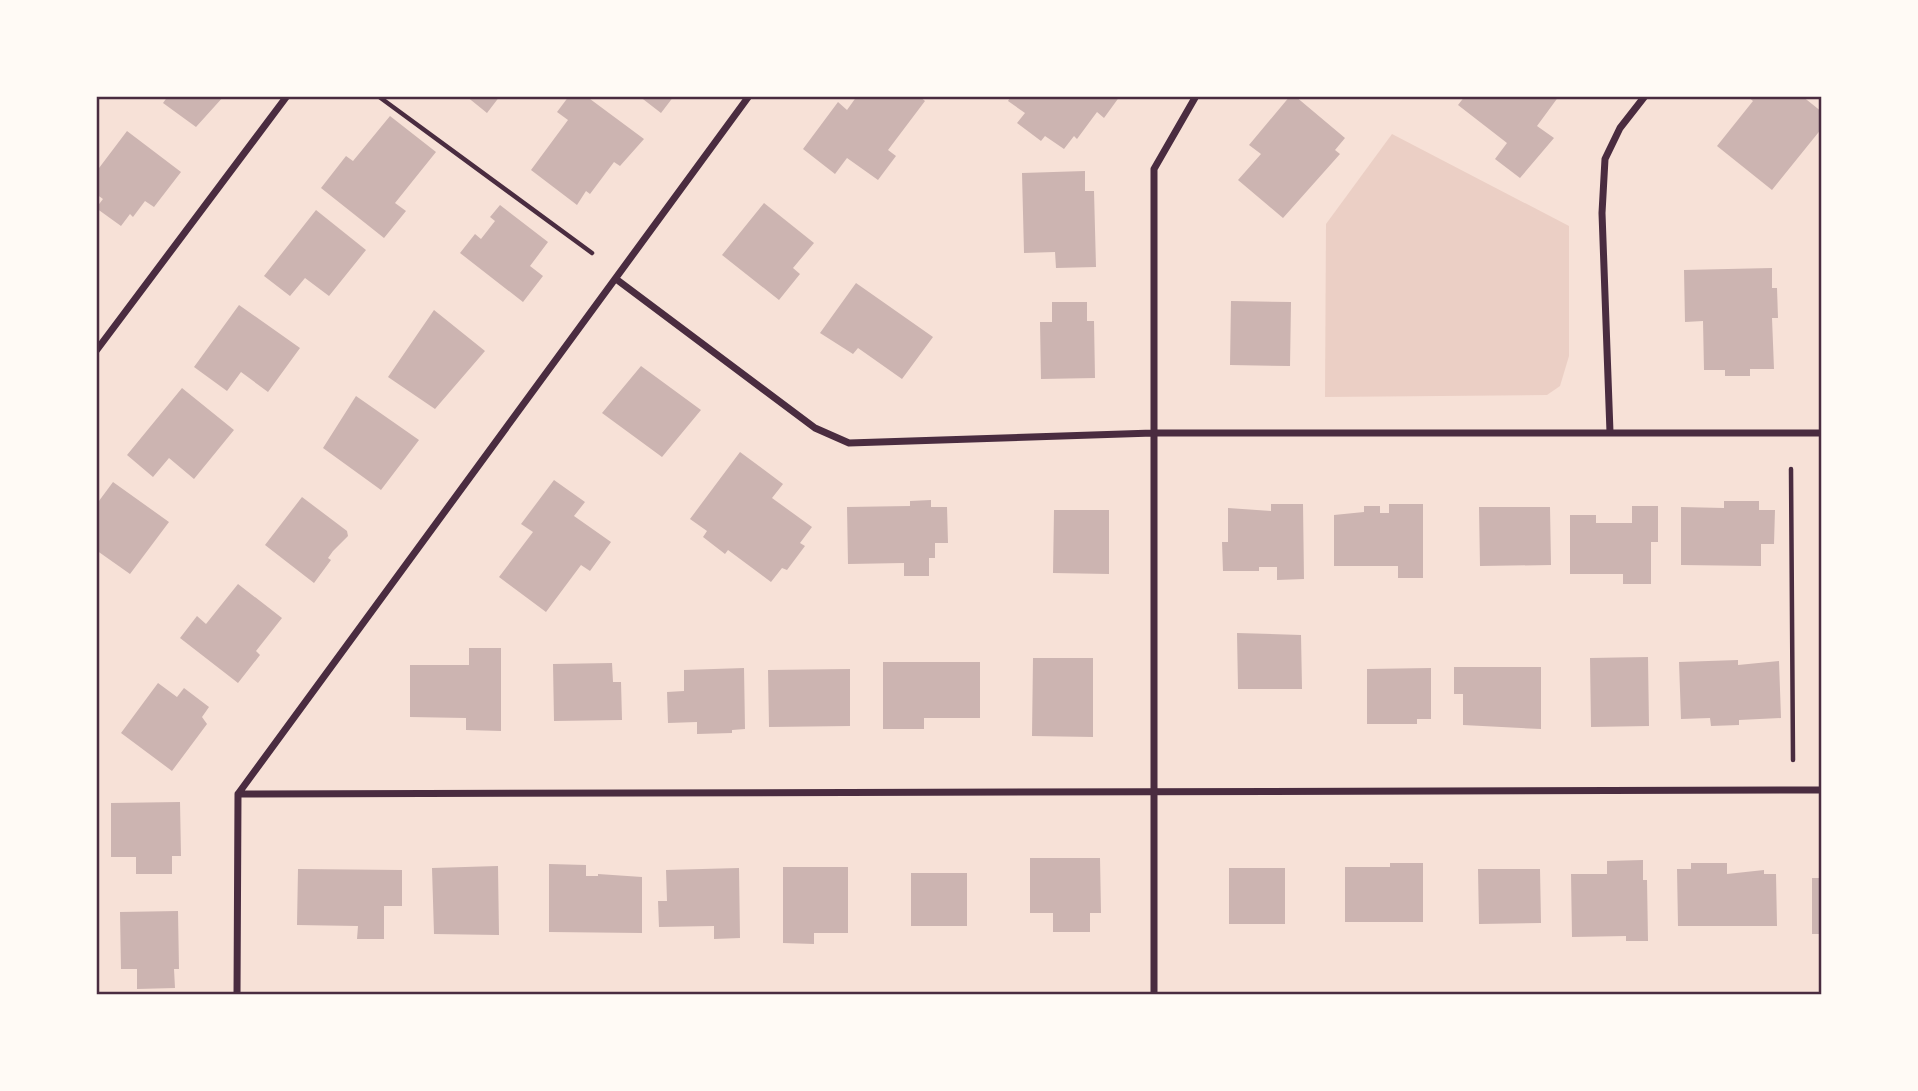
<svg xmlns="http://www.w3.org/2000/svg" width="1918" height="1091" font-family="Arial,sans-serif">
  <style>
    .green { fill: #ebcfc5 }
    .building { fill: #ccb4b1 }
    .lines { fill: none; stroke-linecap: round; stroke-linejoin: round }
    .path { stroke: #4a2c40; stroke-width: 4.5 }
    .minor { stroke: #4a2c40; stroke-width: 7 }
    .neatline { fill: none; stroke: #4a2c40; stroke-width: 2.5 }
  </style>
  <rect width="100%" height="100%" fill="#f7e1d7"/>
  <!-- green -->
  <path class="green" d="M1392 134 1569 226V356L1560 386 1547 395 1325 397 1326 224Z"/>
  <!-- building -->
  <path class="building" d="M168 96H224L196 127 163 103Z
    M466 96H500L487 113Z
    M569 96H586L644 139 620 166 614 162 590 194 586 191 577 205 531 170 568 120 557 112Z
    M639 96H674L661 113Z
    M857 96H919L925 101 888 150 896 156 878 180 847 158 835 174 803 149 838 102 847 110Z
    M1011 96H1120L1104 118 1097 112 1077 139 1074 136 1064 149 1045 136 1041 141 1017 123 1025 113 1008 101Z
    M1290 96H1295L1345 138 1335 150 1340 154 1283 218 1238 180 1261 154 1249 145Z
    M1465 96H1559L1537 126 1554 138 1520 178 1495 159 1507 143 1458 105Z
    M1747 96H1802L1822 112V128L1772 190 1717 146 1753 101Z
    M390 116 436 152 395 203 406 211 384 238 321 188 346 156 353 161Z
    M127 131 181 172 154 207 145 201 133 217 130 214 121 226 96 208 103 199 96 194V172Z
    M1085 171V191H1094L1096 267 1056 268 1055 252 1024 253 1022 173Z
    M764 203 814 243 793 268 800 274 779 300 722 255Z
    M500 205 548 242 530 266 543 276 523 302 460 253 475 234 481 239 495 221 490 217Z
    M316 210 366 250 329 296 305 278 290 296 264 276Z
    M1772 268V288H1777L1778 318H1772L1774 369H1750V376H1725V370H1704L1703 321 1685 322 1684 270Z
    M856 283 933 337 902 379 858 348 853 354 820 333Z
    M1231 301 1291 302 1290 366 1230 365Z
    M1052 302H1087V321H1094L1095 378 1041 379 1040 322H1052Z
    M239 305 300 348 268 392 241 372 227 391 194 367Z
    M434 310 485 351 435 409 388 377Z
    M641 366 701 410 662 457 602 413Z
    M182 388 234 430 194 479 169 458 153 477 127 455Z
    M356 396 419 440 381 490 323 448Z
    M740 452 783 484 772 498 812 527 800 543 805 546 787 570 782 568 771 582 728 550 725 554 703 537 707 531 690 519Z
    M554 480 585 502 574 516 611 542 590 571 581 565 546 612 499 577 533 532 521 524Z
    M113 482 169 522 130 574 96 550V505Z
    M302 497 347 531 348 536 333 551 328 558 331 560 314 583 265 545Z
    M931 500V507H947L948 543H935V558H929V576H904V563L848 564 847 507 910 506V501Z
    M1724 501H1759V510H1775L1774 544H1761V566L1681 565V507L1724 508Z
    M1271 504H1303L1304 579 1277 580V567H1259V571H1223L1222 542H1228V508L1271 511Z
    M1389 504H1423V578H1398V566H1334V515L1364 512V506H1380V513H1389Z
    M1632 506H1658V542H1651V584H1623V574H1570V515H1596V523H1632Z
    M1479 507H1550L1551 565 1480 566Z
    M1054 510H1109V574L1053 573Z
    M238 584 282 618 256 651 260 655 238 683 180 638 197 616 206 624Z
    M1237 633 1301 635 1302 689H1238Z
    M469 648H501V731L466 730V718L410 717V665H469Z
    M1648 657 1649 726 1591 727 1590 658Z
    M1033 658H1093V737L1032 736Z
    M1738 660V665L1779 661 1781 718 1739 720V725L1711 726 1710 718 1681 719 1679 662Z
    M883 662H980V718H924V729H883Z
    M612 663 613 682H621L622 720 554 721 553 664Z
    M1454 667H1541V729L1463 725V694H1454Z
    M744 668 745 729 732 730V733L697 734V722L668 723 667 692 684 691V670Z
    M1431 668V719H1417V724H1367V669Z
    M850 669V726L769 727 768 670Z
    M158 683 177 697 184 688 209 707 202 717 207 724 172 771 121 733Z
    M1819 686H1822V723H1819Z
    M180 802 181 856H172V874H136V857H111V803Z
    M1030 858H1100L1101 913H1090V932H1053V913H1030Z
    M1643 860V880H1647L1648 941H1626V936L1572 937 1571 874H1607V861Z
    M1390 863H1423V922H1345V867H1390Z
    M1691 863H1727V874L1764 870V874H1776L1777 926H1678L1677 869H1691Z
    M549 864 586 865V876H598V874L642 877V933L549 932Z
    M498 866 499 935 434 934 432 868Z
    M783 867H848V933H814V944L783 943Z
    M739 868 740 938 714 939V926L659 927 658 901H667L666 870Z
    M1229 868H1285V924H1229Z
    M298 869 402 870V906H384V939H357L358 926 297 925Z
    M1478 869H1540L1541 923 1479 924Z
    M911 873H967V926H911Z
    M1812 878H1822V934H1812Z
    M178 911 179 969H174L175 988 137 989V969H121L120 912Z"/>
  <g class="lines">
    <!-- path -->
    <path class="path" d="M378 96 592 253
      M1791 469 1793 760"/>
    <!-- minor -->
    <path class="minor" d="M616 279 815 428 849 443 1153 433H1822
      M96 351 287 96
      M1610 432 1602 213 1605 159 1620 128 1645 96
      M238 794 1822 790
      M237 995 238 794 749 96
      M1154 995V169L1196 96"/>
  </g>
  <!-- border -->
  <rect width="1918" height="1091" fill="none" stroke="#fffaf5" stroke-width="196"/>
  <rect x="98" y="98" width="1722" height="895" class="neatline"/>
</svg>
